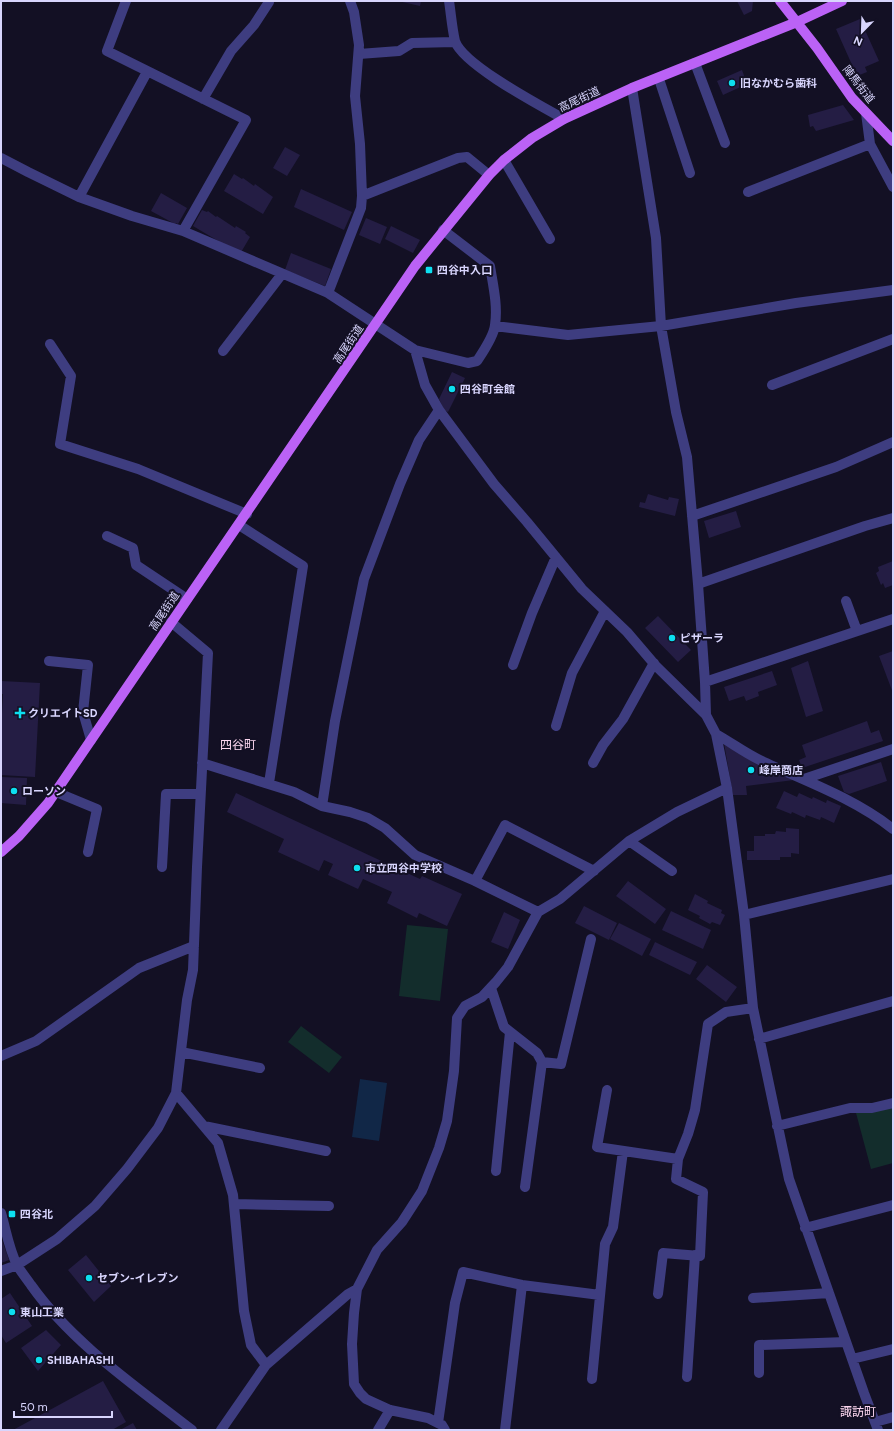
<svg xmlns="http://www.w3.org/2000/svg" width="894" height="1431" font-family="Figtree,'Noto Sans JP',sans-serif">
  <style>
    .green { fill: #132d2c }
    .water { fill: #112747 }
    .building { fill: #241d44 }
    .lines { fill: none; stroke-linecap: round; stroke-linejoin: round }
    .minor { stroke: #3e3d80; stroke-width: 10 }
    .major { stroke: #bb62f6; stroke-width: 10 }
    .poi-dot { fill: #0ddff0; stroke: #131024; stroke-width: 1.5 }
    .labels { text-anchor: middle; stroke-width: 4; stroke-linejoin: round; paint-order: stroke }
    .poi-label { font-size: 11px; font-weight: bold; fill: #d8d5fd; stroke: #131024; text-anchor: start }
    .street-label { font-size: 11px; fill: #d8d5fd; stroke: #131024 }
    .neighbourhood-label { font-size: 12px; fill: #fdd7f0; stroke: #131024 }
  </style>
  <rect width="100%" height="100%" fill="#131024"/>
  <!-- green -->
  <path class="green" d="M407 925 448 929 440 1001 399 996Z
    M301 1026 342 1057 329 1073 288 1042Z
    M893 1107V1163L871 1169 856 1113Z"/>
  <!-- water -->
  <path class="water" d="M360 1079 387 1083 379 1141 352 1137Z"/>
  <!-- building -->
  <path class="building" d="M398 1H421L420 6Z
    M737 1H753L752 11 744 15Z
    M860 19 879 61 865 67 867 72 857 76 836 29Z
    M742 70 747 84 723 95 717 81Z
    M843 105 854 120 816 131 813 126 810 127 808 115Z
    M285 147 300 155 287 176 273 168Z
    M234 174 242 179 243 178 254 186 255 184 273 197 263 214 224 191Z
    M301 189 352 212 344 230 294 207Z
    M161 193 187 208 178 224 176 223 175 224 151 211Z
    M202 210 207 212 208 211 216 217 217 216 235 228 236 226 246 232 245 233 250 237 240 254 193 226Z
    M366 218 387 227 380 244 359 235Z
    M391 226 420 240 413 253 385 239Z
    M291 253 331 269 325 286 285 270Z
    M452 372 465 378 448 412 444 410 439 399Z
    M648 494 668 500 669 497 679 499 675 516 639 507 640 502 645 503Z
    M736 511 741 527 709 538 704 521Z
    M893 561V585L885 588 883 583 881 585 876 573 879 571 878 567Z
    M658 616 691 650 678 662 645 628Z
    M893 651V693L879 656Z
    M808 661 823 711 806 717 791 668Z
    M772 671 777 685 758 692 759 696 746 701 744 696 729 701 724 687Z
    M1 681 40 683 35 777 1 775V732L3 694H1Z
    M867 721 871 733 879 730 883 741 802 768 799 760 806 757 802 745Z
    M724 743 794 780 746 786 747 795H733Z
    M881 762 887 781 849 794 844 792 838 776Z
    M1 777 27 778 26 805 1 803Z
    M784 791 797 797 799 793 812 799 813 797 826 803 827 800 841 806 834 823 821 817 820 820 806 815 805 818 792 812 791 814 776 808Z
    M236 793 420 879 422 876 462 894 447 926 419 913 417 918 387 903 392 892 363 879 358 889 328 875 333 864 324 860 319 871 278 852 284 839 227 812Z
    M786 828 799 829V854L791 853V857H780V860H747V851H754V836H765V834H775L776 831 786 832Z
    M628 881 666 909 655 924 616 896Z
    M695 894 708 901 707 903 722 910 721 913 725 915 720 925 712 922 710 924 699 918 700 916 688 910Z
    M584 906 617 923 609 940 575 923Z
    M671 911 711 930 703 949 662 930Z
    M504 912 520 920 508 949 491 942Z
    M619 923 651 939 642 956 610 939Z
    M655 942 697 962 690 975 649 955Z
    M707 965 737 987 726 1002 696 979Z
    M1 1237 9 1260 1 1263Z
    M86 1255 111 1286 94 1302 68 1270Z
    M10 1293 32 1326 6 1343 1 1335V1299Z
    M46 1330 61 1345 38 1371 21 1348Z
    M103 1381 126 1422 112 1430H13Z
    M133 1423 137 1430H120Z"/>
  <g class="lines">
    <!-- minor -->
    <path class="minor" d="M126 1 107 51 246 120 183 231
      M449 1C451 14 452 28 455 41 463 65 541 106 564 119
      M359 54 399 51 412 43 455 42
      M695 63 725 143
      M659 79 690 173
      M632 88 656 238 661 326 676 412 687 457 698 584 705 682 706 715 716 734 727 788 744 915 753 1008 789 1179 864 1393 878 1430
      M203 99 231 51 254 25 269 2
      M866 113 870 144 893 187
      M1 158 28 172 79 197 132 216 183 231 328 293 415 350 468 363 477 361C483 352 494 336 495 325 498 306 493 285 490 266L443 230
      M504 160 550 239
      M748 192 870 144
      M362 196 458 158 467 157 489 175
      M79 197 147 72
      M328 293 361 208 362 196 360 144 355 96 359 45 354 12 350 1
      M495 326 568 335 661 326 796 303 893 290
      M50 344 71 376 60 444 138 469 247 514
      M415 350 425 385 439 410 494 484 527 522 582 589 627 632 656 666 706 715
      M223 351 282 274
      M772 385 893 339
      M692 516 836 467 893 442
      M239 525 303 566 269 783
      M107 536 133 548 136 565 187 599
      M698 584 865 526 893 518
      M846 601 857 631
      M49 661 88 665 83 712 91 740
      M513 665 532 613 556 557
      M705 682 893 619
      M556 726 572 673 605 611
      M716 734C732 743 748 755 764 762 808 782 855 799 893 829
      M202 763 294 792 322 806 350 812 368 818 385 828 415 855 475 881 538 912
      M593 763 603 745 623 719 654 663
      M804 779 893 749
      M56 792 97 809 88 852
      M322 806 335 721 364 579 400 484 419 440 439 410
      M629 841 672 871
      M162 867 166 794H200
      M475 881 505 825 594 871
      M744 915 893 879
      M491 988 504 1027 537 1053 542 1062 525 1187
      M759 1039 893 1001
      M181 1052 260 1068
      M1 1056 36 1041 139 968 194 946
      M542 1062 561 1064 591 939
      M607 1090 597 1147 678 1159
      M176 1093 218 1143 233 1195 244 1311 251 1345 266 1365
      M204 1126 326 1151
      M777 1126 850 1108H872L893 1103
      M496 1171 510 1032
      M234 1204 329 1206
      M1 1213C6 1230 9 1249 17 1265 21 1272 27 1279 31 1285 72 1343 137 1387 192 1430
      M805 1228 893 1205
      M1 1271 17 1265 57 1239 95 1206 127 1169 158 1128 176 1093 187 1000 193 970 197 867 208 653 171 622
      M658 1294 663 1253 700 1256 703 1192 676 1179 678 1159 688 1134 695 1110 708 1024 726 1012 753 1008
      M753 1298 829 1293
      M852 1359 893 1349
      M759 1373V1345L846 1342
      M687 1377 695 1255
      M592 1379 605 1244 613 1227 623 1151
      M875 1422 893 1417
      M438 1423 455 1303 463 1272 522 1285 600 1295
      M221 1430 266 1365 348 1294 357 1289
      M378 1430 390 1410
      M445 1430 442 1425 428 1418 390 1410 366 1399 360 1393 354 1384 352 1344 354 1313 357 1289 377 1250 402 1222 422 1191 439 1148 447 1121 454 1071 457 1018 465 1006 482 997 496 982 508 967 538 912 560 899 629 841 677 812 727 788
      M505 1430 522 1285"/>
    <!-- major -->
    <path class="major" d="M780 1 817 48 852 98 893 141
      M1 852 19 836 48 803 415 266 489 175 504 160 532 138 564 119 632 88 797 22 842 1"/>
  </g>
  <!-- markers -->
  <g class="poi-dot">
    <circle cx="732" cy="83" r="4"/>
    <rect x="425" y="266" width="8" height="8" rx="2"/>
    <circle cx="452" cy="389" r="4"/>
    <circle cx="672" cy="638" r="4"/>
    <path d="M18 707h4v4h4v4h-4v4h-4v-4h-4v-4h4z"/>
    <circle cx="751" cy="770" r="4"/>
    <circle cx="14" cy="791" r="4"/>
    <circle cx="357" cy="868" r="4"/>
    <rect x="8" y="1210" width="8" height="8" rx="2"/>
    <circle cx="89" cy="1278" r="4"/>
    <circle cx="12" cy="1312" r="4"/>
    <circle cx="39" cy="1360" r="4"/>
  </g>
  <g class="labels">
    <!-- poi labels -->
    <g class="poi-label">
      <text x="740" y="87">旧なかむら歯科</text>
      <text x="437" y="274">四谷中入口</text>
      <text x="460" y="393">四谷町会館</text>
      <text x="680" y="642">ピザーラ</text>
      <text x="28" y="717">クリエイトSD</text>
      <text x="759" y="774">峰岸商店</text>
      <text x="22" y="795">ローソン</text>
      <text x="365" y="872">市立四谷中学校</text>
      <text x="20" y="1218">四谷北</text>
      <text x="97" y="1282">セブン-イレブン</text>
      <text x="20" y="1316">東山工業</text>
      <text x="47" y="1364">SHIBAHASHI</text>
    </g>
    <!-- street labels -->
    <g class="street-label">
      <text transform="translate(859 84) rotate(52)" y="4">陣馬街道</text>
      <text transform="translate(579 99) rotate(-25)" y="4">高尾街道</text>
      <text transform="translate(348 344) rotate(-56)" y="4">高尾街道</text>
      <text transform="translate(164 611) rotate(-56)" y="4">高尾街道</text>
    </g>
    <!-- neighbourhood labels -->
    <g class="neighbourhood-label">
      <text x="238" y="749">四谷町</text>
      <text x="858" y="1416">諏訪町</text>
    </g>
  </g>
  <!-- border -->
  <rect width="894" height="1431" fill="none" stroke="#d8d5fd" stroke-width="4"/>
  <!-- north arrow -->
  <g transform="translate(862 32) rotate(203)" stroke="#131024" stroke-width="3" paint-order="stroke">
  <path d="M0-3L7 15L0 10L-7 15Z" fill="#d8d5fd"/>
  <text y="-6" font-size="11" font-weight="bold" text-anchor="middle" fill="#d8d5fd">N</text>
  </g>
  <!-- scale -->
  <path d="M14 1411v6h98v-6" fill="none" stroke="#d8d5fd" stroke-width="2"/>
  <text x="20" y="1411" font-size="12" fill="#d8d5fd" stroke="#131024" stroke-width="3" paint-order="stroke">50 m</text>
</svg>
